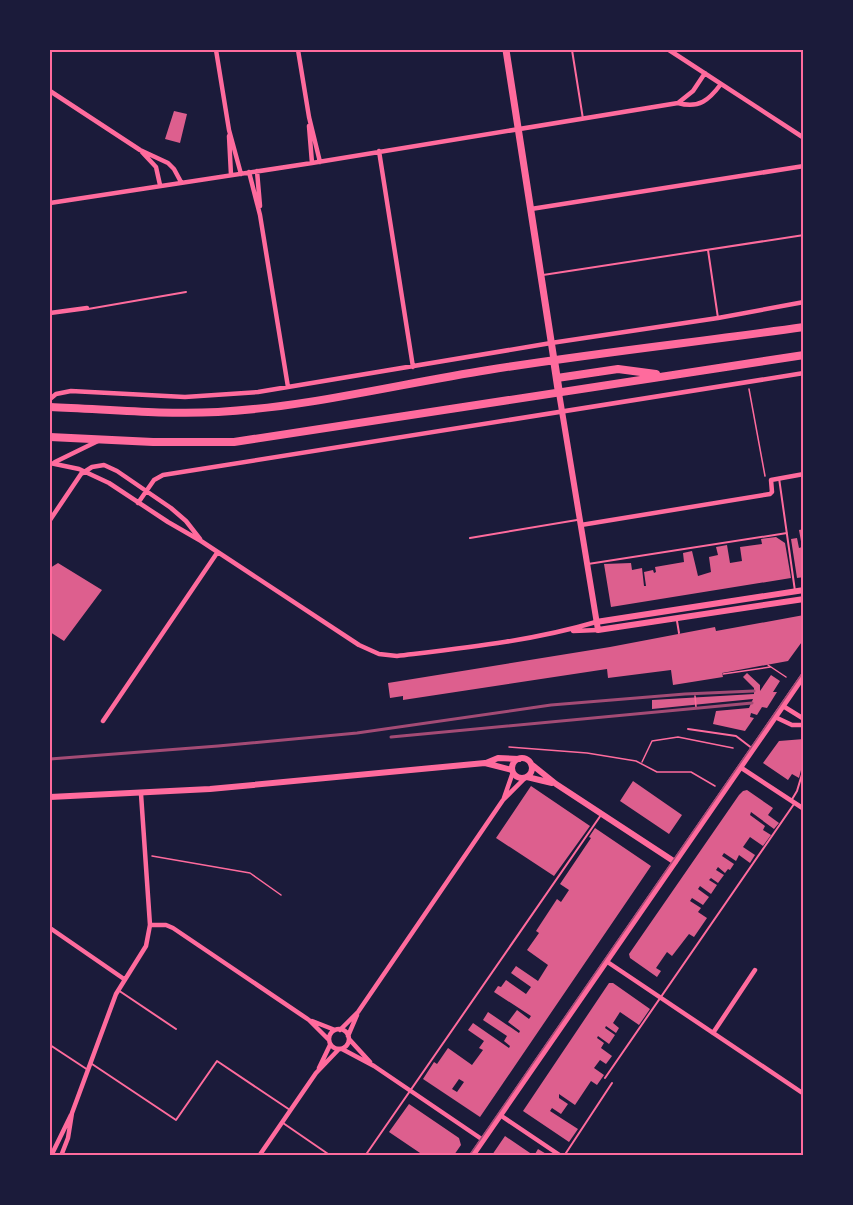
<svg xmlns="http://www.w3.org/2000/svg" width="853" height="1205" font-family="'PT Sans',sans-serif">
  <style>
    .building { fill: #dd5f8e; fill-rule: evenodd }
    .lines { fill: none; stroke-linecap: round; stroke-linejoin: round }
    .path { stroke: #ff6b9d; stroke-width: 1.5 }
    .service { stroke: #ff6b9d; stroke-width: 2 }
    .minor { stroke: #ff6b9d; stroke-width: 4.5 }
    .tertiary { stroke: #ff6b9d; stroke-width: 6 }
    .secondary { stroke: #ff6b9d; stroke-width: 7 }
    .trunk { stroke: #ff6b9d; stroke-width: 8 }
    .tram { stroke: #a44b75; stroke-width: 1.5 }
    .rail { stroke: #a44b75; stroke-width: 3 }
    .neatline { fill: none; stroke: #ff6b9d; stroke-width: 2 }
  </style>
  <rect width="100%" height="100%" fill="#1b1b3a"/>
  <!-- building -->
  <path class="building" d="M174 111 187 114 180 143 165 139Z
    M804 529V577L797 578 791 539 797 538 799 548 802 547 799 530Z
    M776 537 785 543 791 578 611 607 604 564 631 563 632 570 642 568 644 586H646L644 572 653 570 654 573 656 572 655 567 684 562 683 553 692 551 698 576 711 572 709 557 718 555 716 547 727 545 730 563 742 561 740 547 762 544 761 539Z
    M58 563 102 590 64 641 50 632V568Z
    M804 615V639L788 661 722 673 723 677 673 685 671 670 608 678 607 669 403 700V696L390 698 388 683 610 647 715 627 716 631Z
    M747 673 760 685V691L771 675 780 681 773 692H777L767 708 762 707 757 715 751 713 750 717 754 718 745 731 713 724 716 711 749 708 753 699 652 709V700L754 694V688L743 677Z
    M804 739V770H801L799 778 792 774 788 780 763 763 779 741Z
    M633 781 682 815 669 834 620 801Z
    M531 786 590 826 554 876 496 838Z
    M747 790 773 808 768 815 779 823 774 829 751 812 750 815 765 826 763 830 771 835 763 846 750 837 743 847 755 855 750 863 739 855 736 861 724 853 722 856 734 864 730 870 728 869 725 873 718 867 716 870 724 875 718 883 711 878 709 880 717 885 711 894 700 886 698 889 709 897 703 905 692 898 690 901 701 908 698 912 707 918 694 937 689 934 672 956 667 952 656 968 661 971 657 977 630 958 629 954 739 795 743 791Z
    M595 828 651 866 480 1117 423 1079 434 1062 437 1064 448 1048 472 1065 483 1050 479 1048 484 1041 468 1030 473 1023 509 1048 510 1046 504 1041 507 1036 483 1020 488 1012 519 1033 520 1031 508 1022 517 1010 529 1019 531 1016 494 992 498 986 501 987 506 980 526 994 531 987 511 973 516 966 538 981 548 965 527 950 539 933 536 931 557 899 561 902 569 890 560 884 591 838 589 837ZM459 1079 464 1082 457 1092 452 1089Z
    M609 983H613L650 1009 639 1025 620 1012 613 1023 619 1028 616 1033 606 1026 605 1028 615 1035 609 1044 598 1036 597 1038 604 1043 601 1048 612 1056 606 1064 600 1060 594 1068 604 1075 597 1085 591 1081 575 1105 559 1094V1098L568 1104 561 1114 552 1108 550 1111 578 1129 569 1142 523 1111Z
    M409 1104 459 1138 461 1145 454 1155H423L389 1132Z
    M505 1136 533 1155H492Z
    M538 1149 548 1155 535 1154Z"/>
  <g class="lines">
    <!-- path -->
    <path class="path" d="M749 389 765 476
      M768 665 786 677
      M723 674 770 667
      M695 696 696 707
      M509 747 587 753 636 761 657 772H691L715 786
      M642 762 652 741 678 737 733 748
      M152 856 250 873 281 895"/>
    <!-- service -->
    <path class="service" d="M572 50 583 119
      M708 250 718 318
      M543 275 804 235
      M87 308 88 309 186 292
      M779 478 795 591
      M470 538 577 520
      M588 564 787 533
      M677 621 679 633
      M688 729 736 736 753 749
      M791 801 797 791 803 771
      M118 990 176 1029
      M50 1045 88 1070
      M92 1064 176 1120 217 1061 290 1110
      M605 1078 794 804
      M283 1123 331 1156
      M365 1156 601 815
      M564 1156 612 1083"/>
    <!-- minor -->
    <path class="minor" d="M216 50 229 130 241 174
      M298 50 309 117 320 162
      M669 50 804 138
      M50 91 140 150 168 163 174 169 181 182
      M678 103C699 109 709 100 721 84
      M309 126 312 163
      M229 136 231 175
      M379 151 413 367
      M142 152 156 167 160 185
      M257 171 260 206
      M249 172 260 215 288 387
      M50 203 312 163 678 103 693 91 705 73
      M531 209 804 166
      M50 313 87 308
      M50 399 56 394 71 391 185 397 258 392 551 343 718 318 804 302
      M55 462 98 441
      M50 463 79 469 109 483 168 522 201 541 359 645 379 654 397 656C464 648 532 641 596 622
      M138 503 154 480 163 475 804 373
      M50 520 81 474 92 467 104 465 117 471 171 508 186 521 200 539
      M581 525 770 494 772 492 771 480 804 474
      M573 631 598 630
      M783 706 804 719
      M775 717 792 725H804
      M103 721 217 553
      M740 767 804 809
      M504 798 513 772
      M150 925H166L173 928 309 1020 329 1040
      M50 928 124 979
      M606 961 804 1094
      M312 1021 335 1030
      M329 1039a10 10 0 1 1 20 0a10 10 0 1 1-20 0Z
      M340 1030 358 1012 503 800 526 777
      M713 1033 755 970
      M348 1036 357 1015
      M349 1039 370 1062
      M342 1049 374 1066 483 1140
      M319 1068 330 1045
      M500 1115 561 1156
      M51 1156 71 1115
      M61 1156 68 1138 72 1113 116 994 146 946 150 925 141 794
      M259 1156 316 1073 339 1049"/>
    <!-- tertiary -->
    <path class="tertiary" d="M559 393 598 630 804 599
      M596 622 804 590
      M512 768a10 10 0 1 1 20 0a10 10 0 1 1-20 0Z
      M486 763 498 758 519 759
      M531 764 556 784 675 862
      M527 777 552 783
      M50 797 210 789 485 763 512 770
      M472 1156 804 675"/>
    <!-- secondary -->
    <path class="secondary" d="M506 50 554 360"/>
    <!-- trunk -->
    <path class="trunk" d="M554 360 559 393
      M557 378 618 369 656 374
      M50 407C105 409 162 415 218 412 308 407 399 384 488 370 593 353 698 342 804 327
      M50 437 153 442H234L804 355"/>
    <!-- tram -->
    <path class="tram" d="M469 1156 804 671"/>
    <!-- rail -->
    <path class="rail" d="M391 737 752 703
      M50 759 218 746 357 733 551 705 685 694 754 691"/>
  </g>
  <!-- border -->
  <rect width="853" height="1205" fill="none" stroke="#1b1b3a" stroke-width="102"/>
  <rect x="51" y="51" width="751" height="1103" class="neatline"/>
</svg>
